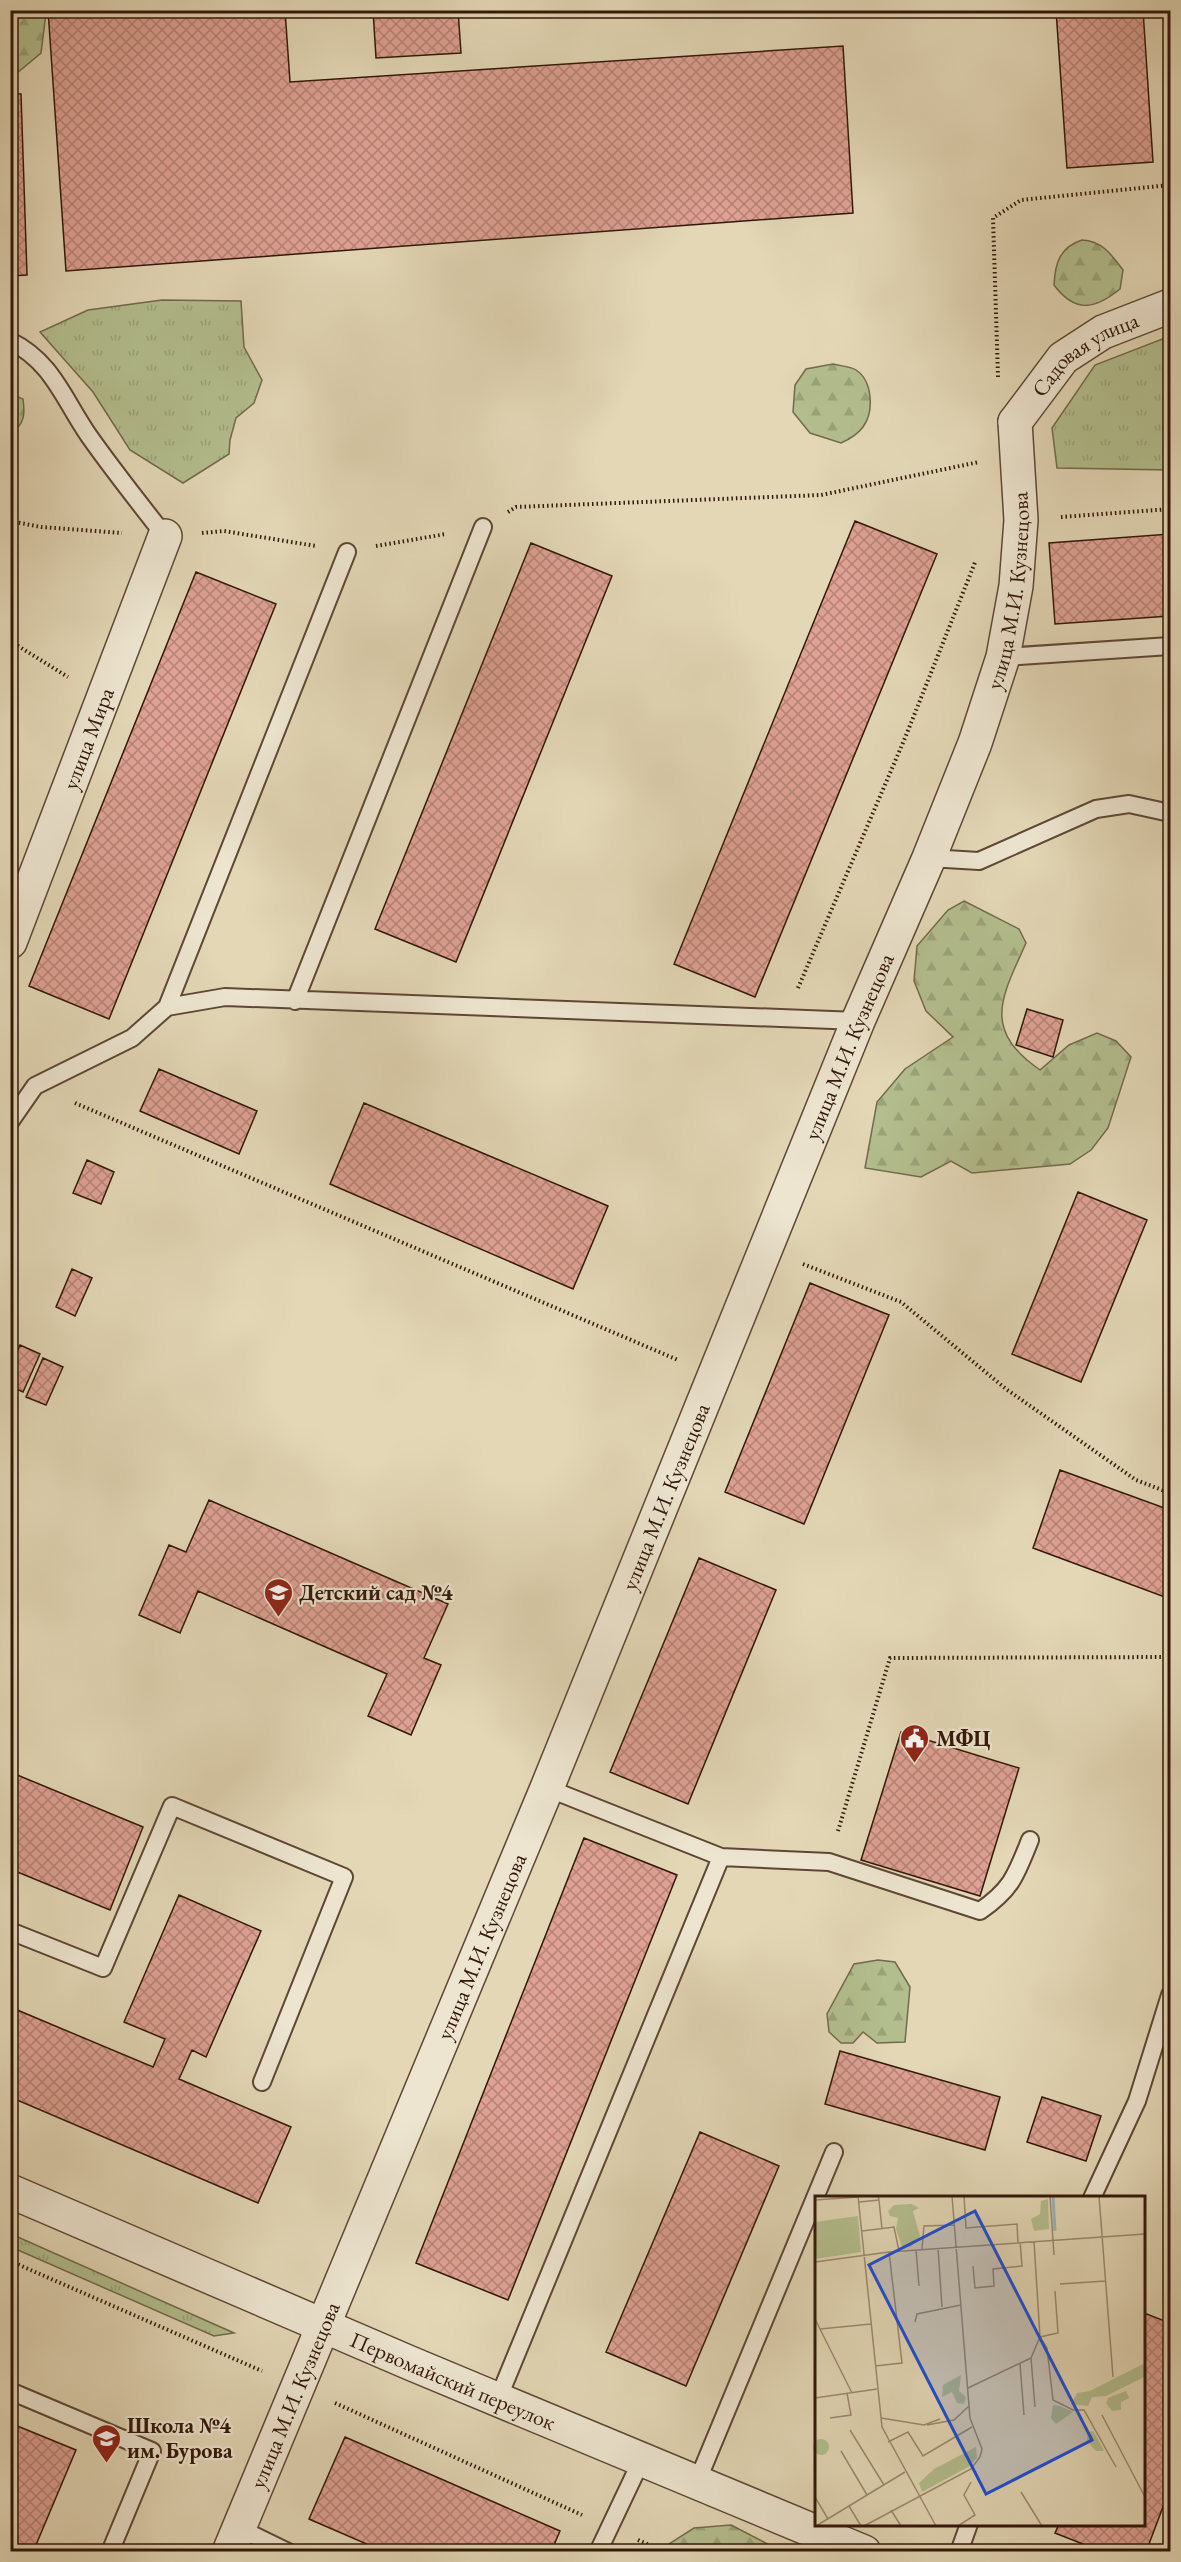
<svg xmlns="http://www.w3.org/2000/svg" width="1181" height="2562" font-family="'EB Garamond',serif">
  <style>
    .grass { fill: url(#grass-tufts); stroke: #726a4c; stroke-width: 1.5 }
    .forest { fill: url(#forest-firs); stroke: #726a4c; stroke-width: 1.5 }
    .building { fill: url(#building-cross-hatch); stroke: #32170a; stroke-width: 1.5 }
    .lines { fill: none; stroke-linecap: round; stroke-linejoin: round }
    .service-casing { stroke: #5e4735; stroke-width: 20 }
    .minor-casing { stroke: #5e4735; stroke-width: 36 }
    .tertiary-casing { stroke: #5e4735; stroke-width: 36 }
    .path { stroke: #32170a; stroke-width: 4; stroke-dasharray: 1.5 3; stroke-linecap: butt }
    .service { stroke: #ede5d0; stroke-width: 16 }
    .minor { stroke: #ede5d0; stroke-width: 33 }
    .tertiary { stroke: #ede5d0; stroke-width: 33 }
    .labels { text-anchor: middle; stroke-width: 4.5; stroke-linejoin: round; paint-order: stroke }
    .street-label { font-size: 22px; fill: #32170a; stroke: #ede5d0 }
    .poi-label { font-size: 22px; font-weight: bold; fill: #32170a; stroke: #ede5d0; text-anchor: start }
    .inset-river { fill: none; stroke: #97b8b5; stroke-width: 3 }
    .inset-road { fill: none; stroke: #9c8a71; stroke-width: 1.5 }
    .view { fill: #1d4ed8; fill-opacity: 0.15; stroke: #1d4ed8; stroke-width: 3 }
    .inset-edge { fill: none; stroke: #32170a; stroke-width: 3 }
  </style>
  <defs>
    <pattern id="grass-tufts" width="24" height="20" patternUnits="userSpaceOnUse" patternTransform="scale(1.5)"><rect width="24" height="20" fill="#b3be8e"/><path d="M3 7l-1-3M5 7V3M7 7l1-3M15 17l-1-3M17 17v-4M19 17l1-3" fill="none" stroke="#9aa379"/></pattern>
    <pattern id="forest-firs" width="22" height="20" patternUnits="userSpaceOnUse" patternTransform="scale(1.5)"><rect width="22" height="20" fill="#b3be8e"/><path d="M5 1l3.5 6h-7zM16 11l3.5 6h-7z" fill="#9aa379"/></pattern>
    <pattern id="building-cross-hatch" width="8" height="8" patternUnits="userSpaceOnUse" patternTransform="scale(1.5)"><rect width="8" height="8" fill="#dea193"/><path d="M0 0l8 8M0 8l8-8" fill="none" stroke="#b58276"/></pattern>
  </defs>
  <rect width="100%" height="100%" fill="#e3d7b6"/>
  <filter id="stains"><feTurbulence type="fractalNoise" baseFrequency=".00333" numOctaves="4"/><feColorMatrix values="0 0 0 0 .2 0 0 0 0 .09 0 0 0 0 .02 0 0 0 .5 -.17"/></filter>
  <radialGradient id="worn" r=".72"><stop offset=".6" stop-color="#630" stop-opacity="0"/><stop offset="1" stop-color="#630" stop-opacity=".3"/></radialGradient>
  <!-- grass -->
  <path class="grass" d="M162 300 241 301 244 347 262 380 254 403 236 418 230 440 229 454 183 483 130 450 93 392 40 332 88 310Z
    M1170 336V470L1057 468 1052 428 1095 365Z
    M11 2234 234 2333 214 2336 11 2247Z"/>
  <!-- forest -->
  <path class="forest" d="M11 10 45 11 46 13 41 53 11 78Z
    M1082 240C1102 241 1111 254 1123 270L1120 289C1094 310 1075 313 1054 285 1055 263 1060 247 1082 240Z
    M833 364C840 366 850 366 856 370 873 381 874 412 863 427 857 435 850 439 841 443L810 433 793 412 795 385 806 369Z
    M11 394 23 399C25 413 25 425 11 432Z
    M964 901 1019 929 1026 943C1002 997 981 1029 1040 1070L1069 1045 1097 1033 1116 1041 1131 1057 1108 1128 1091 1150 1070 1164 972 1173 951 1161 921 1177 865 1168 877 1102 905 1069 953 1037 926 1011 914 981 917 946 948 910Z
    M878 1960 895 1962 910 1987 905 2042 877 2043 863 2032 853 2043H841L829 2032 827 2014 854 1964Z
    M731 2525 781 2551H658L694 2528Z"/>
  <!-- building -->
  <path class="building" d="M48 10H285L290 82 843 46 853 213 66 271Z
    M373 10H458L461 53 376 58Z
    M1056 10H1143L1153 162 1067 168Z
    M10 94H21L27 275 10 276Z
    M855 521 937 554 755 997 674 964Z
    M1170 534V616L1055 624 1049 543Z
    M531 543 612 576 456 962 375 929Z
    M196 572 276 604 109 1019 29 986Z
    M1027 1009 1063 1020 1053 1057 1016 1045Z
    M159 1069 257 1111 239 1154 140 1111Z
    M364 1103 608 1206 573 1289 330 1184Z
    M87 1160 114 1172 101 1204 73 1193Z
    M1078 1192 1147 1220 1081 1382 1012 1354Z
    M72 1269 92 1278 75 1316 56 1307Z
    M810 1283 889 1315 804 1524 725 1492Z
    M20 1345 40 1354 23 1392 10 1386V1367Z
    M43 1358 63 1367 46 1405 26 1397Z
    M1060 1470 1170 1510V1599L1033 1548Z
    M209 1500 448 1604 424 1658 441 1665 411 1735 368 1716 387 1674 198 1591 180 1633 139 1615 169 1545 186 1552Z
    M699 1558 776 1590 688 1804 610 1772Z
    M901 1732 1019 1768 980 1896 861 1860Z
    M10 1772 143 1827 110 1910 10 1869Z
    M584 1838 677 1875 508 2300 416 2263Z
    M179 1895 261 1931 206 2057 192 2050 179 2079 291 2127 258 2203 10 2097V2007L153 2067 165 2039 124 2022Z
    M840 2051 1000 2097 985 2150 825 2104Z
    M1042 2097 1101 2116 1086 2161 1027 2142Z
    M700 2132 779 2166 686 2386 606 2352Z
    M1144 2313 1170 2323V2488L1146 2552H1103L1055 2533 1059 2524H1144Z
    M10 2423 76 2450 33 2552H10Z
    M345 2437 560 2531 551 2552H385L309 2519Z"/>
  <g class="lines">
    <defs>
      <path id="service" d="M10 341C52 361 64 400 89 436 113 470 139 503 165 536
        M347 552 167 1007 225 997 858 1021
        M1003 657 1170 646
        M929 858 979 861 1096 809 1129 804 1170 813
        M295 1001 483 527
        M10 1122 35 1086 132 1038 167 1007
        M547 1788 721 1857 829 1862 980 1911C1012 1889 1016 1875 1030 1840
        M10 1931 103 1968 172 1806 344 1877 262 2082
        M1092 2198 1137 2101 1170 1995
        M10 2391 152 2451 110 2552
        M498 2399 721 1857
        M697 2482 834 2152
        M239 2528 288 2552
        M598 2552 642 2459
        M959 2552 969 2524"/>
      <g id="minor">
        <path id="s1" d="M1015 422 1063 358 1103 332 1170 306"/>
        <path id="s2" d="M10 942 165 536"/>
      </g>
      <g id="tertiary">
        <path id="s3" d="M10 2191 410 2363 864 2552"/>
        <path id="s4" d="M229 2552 547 1788 858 1021 929 858 975 743 1003 657 1016 586 1021 520 1015 422"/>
      </g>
    </defs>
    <!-- service casing -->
    <use href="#service" class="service-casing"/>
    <!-- minor casing -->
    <use href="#minor" class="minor-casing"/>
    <!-- tertiary casing -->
    <use href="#tertiary" class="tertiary-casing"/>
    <!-- path -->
    <path class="path" d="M998 377 993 218 1021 200 1170 185
      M508 512 516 507 821 495 979 462
      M1061 517 1170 509
      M10 521 41 527 122 533
      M202 533 224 531 316 546
      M376 546 446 534
      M10 641 68 677
      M798 988 905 738 976 560
      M75 1103 678 1360
      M803 1264 901 1302 1006 1389 1136 1480 1170 1493
      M838 1831 890 1658 1170 1657
      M10 2261 262 2371
      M335 2403 582 2515
      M638 2540 665 2552"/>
    <!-- service -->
    <use href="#service" class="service"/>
    <!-- minor -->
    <use href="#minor" class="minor"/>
    <!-- tertiary -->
    <use href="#tertiary" class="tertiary"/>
  </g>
  <!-- icons -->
  <defs>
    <symbol id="school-pin" viewBox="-11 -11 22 30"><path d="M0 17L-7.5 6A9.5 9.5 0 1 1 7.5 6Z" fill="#8f2418" stroke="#ede5d0"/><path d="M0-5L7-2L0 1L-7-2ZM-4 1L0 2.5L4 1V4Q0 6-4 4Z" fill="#fff"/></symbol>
    <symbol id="civic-pin" viewBox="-11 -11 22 30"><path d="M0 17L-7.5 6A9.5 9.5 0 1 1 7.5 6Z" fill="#8f2418" stroke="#ede5d0"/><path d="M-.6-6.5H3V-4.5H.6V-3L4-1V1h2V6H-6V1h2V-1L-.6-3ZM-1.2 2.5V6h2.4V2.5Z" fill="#fff"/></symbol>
  </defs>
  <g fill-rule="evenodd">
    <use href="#school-pin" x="262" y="1576" width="33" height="45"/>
    <use href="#civic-pin" x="898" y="1722" width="33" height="45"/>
    <use href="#school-pin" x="90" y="2422" width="33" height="45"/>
  </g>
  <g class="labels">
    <!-- street labels -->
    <g class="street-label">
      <text dy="8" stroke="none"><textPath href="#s1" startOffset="100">Садовая улица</textPath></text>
      <text dy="8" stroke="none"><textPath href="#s4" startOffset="2114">улица М.И. Кузнецова</textPath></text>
      <text dy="8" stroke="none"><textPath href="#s2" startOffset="218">улица Мира</textPath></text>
      <text dy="8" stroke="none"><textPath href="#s4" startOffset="1628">улица М.И. Кузнецова</textPath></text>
      <text dy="8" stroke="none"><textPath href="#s4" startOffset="1142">улица М.И. Кузнецова</textPath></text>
      <text dy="8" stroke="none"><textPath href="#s4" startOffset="656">улица М.И. Кузнецова</textPath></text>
      <text dy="8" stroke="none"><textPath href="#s3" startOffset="482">Первомайский переулок</textPath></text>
      <text dy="8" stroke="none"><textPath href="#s4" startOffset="170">улица М.И. Кузнецова</textPath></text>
    </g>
    <!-- poi labels -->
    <g class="poi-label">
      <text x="299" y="1600">Детский сад №4</text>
      <text x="936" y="1746">МФЦ</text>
      <text x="127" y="2433">Школа №4<tspan x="127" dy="25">им. Бурова</tspan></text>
    </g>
  </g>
  <!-- overview -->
  <g transform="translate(815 2196)">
    <rect width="330" height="330" fill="#e3d7b6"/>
    <path d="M238 209 245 210 258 216 241 228 236 222ZM161 251 162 262 153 271 107 296 104 287 119 273Z" fill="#b3be8e"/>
    <path d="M233 3 234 33 219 35 216 23 225 18 226 5ZM97 8 104 12 98 15 105 40 96 51H87L81 33 83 22 75 20 73 15 79 9ZM330 167 329 181 291 200 277 201 273 210 256 208 262 197 275 195ZM146 179 144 195 151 201 149 208 142 207 137 196 127 201 128 189ZM311 195 314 202 306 206V214L297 215 291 207 293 202ZM278 235 289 254 287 255H281L272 245 273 236ZM-2 251a8 8 0 1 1 16 0a8 8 0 1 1-16 0Z" fill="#b3be8e"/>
    <path d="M43 20 46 56 0 63V26Z" fill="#b3be8e"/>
    <path class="inset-river" d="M238 0 240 35"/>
    <path class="inset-road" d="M43 0 67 231 121 330M149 0 151 32 202 28 203 47M235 0 239 59M284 0 298 181M0 4 43 1M64 4 67 33M44 6 64 4 63 0M47 35 79 31 84 55M219 45 225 141 232 152 238 204 258 214H269L301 271M123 52 127 111M107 53 109 30 140 29M101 54 104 90M0 66 74 56 330 38M158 70 160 92 179 90 178 73 207 70 205 46M245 88 290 85M0 123 37 197M100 126 102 118 146 109M5 133 56 128M216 162 225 141 243 137 240 95M205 168 209 219M60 170 87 167 74 56M153 192 216 162 220 211M0 202 62 193M287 219 330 301M15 222 36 219 32 197M66 222 109 229 125 223M112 229 139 224 154 210M35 234 69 289M73 246 93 236 108 260 157 231M26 255 52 299M206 296 227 330M0 301 13 323M34 310 46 330M76 314 86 330M1 330 90 276M49 330 156 273 165 261 167 253 155 222 137 0M143 330 160 319 149 299 156 286"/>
    <path class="view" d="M160 15 277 244 171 298 54 69Z"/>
    <rect width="330" height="330" class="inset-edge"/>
  </g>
  <!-- margin -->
  <rect width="1181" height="2562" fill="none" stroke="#e3d7b6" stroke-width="36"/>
  <rect x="12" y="12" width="1157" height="2538" fill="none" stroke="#32170a" stroke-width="3"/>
  <rect x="18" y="18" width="1145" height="2526" fill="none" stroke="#32170a" stroke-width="1.5"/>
  <rect width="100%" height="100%" filter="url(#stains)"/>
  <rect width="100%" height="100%" fill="url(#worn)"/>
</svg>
